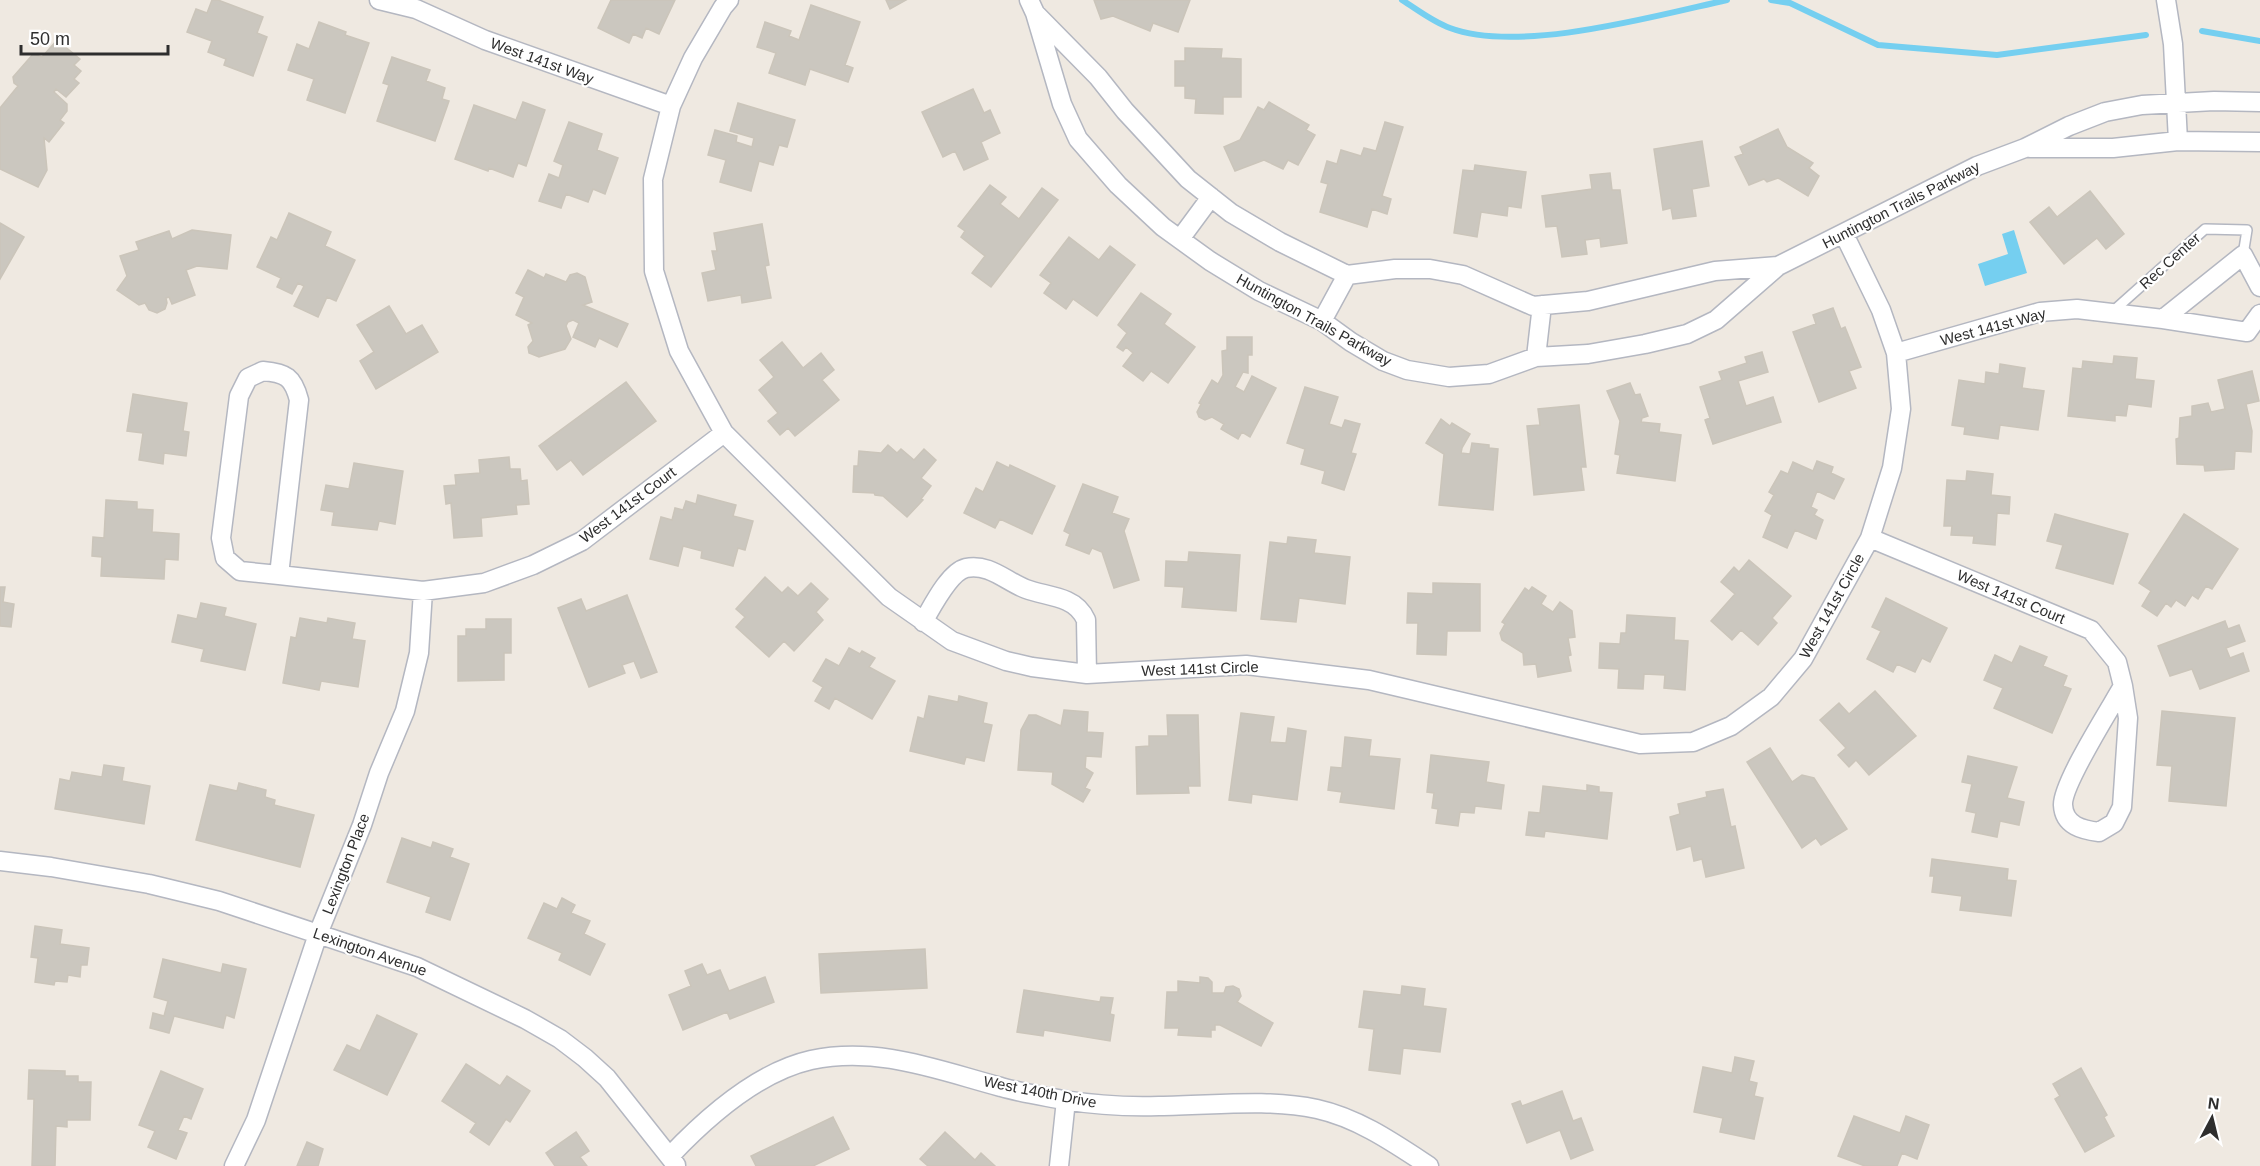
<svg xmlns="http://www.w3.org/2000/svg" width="2260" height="1166" font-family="Helvetica,sans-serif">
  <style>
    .water { fill: #75cff0 }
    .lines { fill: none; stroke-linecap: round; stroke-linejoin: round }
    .stream { stroke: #75cff0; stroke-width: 6 }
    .building { fill: #cbc7bf; stroke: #cbc5ba; stroke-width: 1.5 }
    .service-casing { stroke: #b4b7c1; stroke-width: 12 }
    .minor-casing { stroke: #b4b7c1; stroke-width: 21 }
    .service { stroke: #fff; stroke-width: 9 }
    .minor { stroke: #fff; stroke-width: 18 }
    .labels { text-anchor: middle; stroke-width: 4.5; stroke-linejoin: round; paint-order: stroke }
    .street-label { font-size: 15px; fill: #2e2e2e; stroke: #fff }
  </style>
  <rect width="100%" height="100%" fill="#efe9e1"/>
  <!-- water -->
  <path class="water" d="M2014 230 2027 273 1985 286 1978 264 2008 254 2002 234Z"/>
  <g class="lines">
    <!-- stream -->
    <path class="stream" d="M1402 0C1418 10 1433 22 1450 28 1519 54 1655 16 1727 0
      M1771 0 1790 3 1878 45 1997 55 2146 35
      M2202 31 2260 41"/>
  </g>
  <!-- building -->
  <path class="building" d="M212 0H218L263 17 257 33 267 37 253 76 224 65 226 59 208 52 212 41 187 32 196 9 207 13Z
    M611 0H675L659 34 646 28 642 38 633 34 629 43 598 28Z
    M886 0H906L890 9Z
    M1094 0H1190L1178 32 1153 23 1150 31 1113 16 1101 19Z
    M811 5 860 22 845 65 853 68 848 82 810 69 805 85 769 73 776 53 757 47 765 22 791 31 789 36 799 40Z
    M319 22 346 32 345 35 369 43 345 113 307 100 314 79 288 70 297 44 309 49Z
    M57 40 80 59 74 65 81 71 74 79 79 83 66 97 56 89 54 92 67 104V111L60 120 64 123 49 142 44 138 47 170 38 187 0 169V108L18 86 14 83 13 77 33 54 42 57Z
    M1185 48 1222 49 1221 58 1241 59V97H1223V114L1195 113 1196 99 1185 98V86H1175V61H1185Z
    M392 57 430 70 426 81 445 88 442 99 449 101 435 141 377 121 389 85 383 83Z
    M973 89 984 113 990 110 1000 133 981 142 988 159 964 170 955 151 943 157 922 112Z
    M523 102 545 110 526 166 518 163 513 177 489 168 488 171 455 159 474 105 516 120Z
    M1269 102 1309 125 1306 130 1315 135 1298 165 1288 160 1283 169 1264 160 1235 171 1224 147 1240 140 1258 107 1264 110Z
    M738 103 795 120 787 147 779 145 773 165 759 161 751 191 720 182 726 160 708 155 715 130 737 136 736 142 752 147 754 138 730 131Z
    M569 122 602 134 597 150 618 158 605 194 593 189 588 202 566 194 561 208 539 201 549 174 559 178 563 165 554 161Z
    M1385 122 1403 127 1382 196 1391 199 1387 214 1372 209 1367 227 1320 212 1328 184 1321 182 1327 161 1337 164 1341 150 1361 156 1364 148 1376 151Z
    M1778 129 1787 147 1813 163 1809 168 1819 176 1808 196 1778 178 1767 182 1764 179 1749 185 1735 157 1743 154 1740 147Z
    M1702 141 1709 186 1692 189 1696 216 1673 219 1671 208 1663 210 1654 149Z
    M1475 165 1526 172 1521 208 1508 206 1507 216 1481 212 1477 237 1454 233 1463 170 1474 171Z
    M1610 173 1612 190H1620L1627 243 1601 247 1600 238 1585 240 1587 254 1562 257 1557 226 1546 227 1542 196 1592 189 1590 175Z
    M990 185 1006 197 1000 204 1019 219 1042 188 1058 200 991 287 972 273 985 256 961 237 965 231 958 226Z
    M2090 191 2124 234 2106 249 2097 238 2064 264 2030 222 2049 207 2057 217Z
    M289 213 331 232 325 246 355 260 336 301 327 297 318 317 294 306 304 286 298 283 292 294 277 287 281 278 257 267 271 237 277 240Z
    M0 223 24 237 0 279Z
    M762 224 769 265 765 266 771 298 742 303 741 295 708 301 702 273 716 270 712 251H717L714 233Z
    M192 230 231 235 227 269 197 266 186 270 195 295 172 304 169 297 166 298 167 303 165 309 157 313 149 310 145 303 139 305 117 290 127 276 120 256 139 250 136 242 169 231 172 239Z
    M1069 237 1099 260 1110 246 1135 265 1097 316 1073 299 1066 309 1044 293 1051 283 1040 275Z
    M528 270 544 278 546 274 566 282 570 275 577 273 585 277 592 302 583 305 628 324 617 347 599 338 595 347 573 337 579 323 573 320 568 322 566 326 571 339 565 349 539 357 529 353 528 347 533 341 528 325 532 323 516 315 524 297 516 293Z
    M1141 293 1171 314 1164 324 1195 347 1168 383 1151 371 1143 381 1123 366 1133 353 1126 347 1123 351 1117 347 1127 333 1118 325Z
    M389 306 406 334 422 325 438 352 376 389 360 361 374 352 357 325Z
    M1833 308 1841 329 1845 327 1861 367 1849 371 1856 388 1819 402 1793 332 1816 324 1813 315Z
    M1227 337H1252V355H1248V373L1243 372 1235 387 1244 392 1252 376 1276 388 1250 437 1242 432 1238 439 1221 429 1224 424 1212 417 1205 420 1199 417 1197 412 1201 404 1199 403 1212 380 1218 384 1223 375 1222 351 1227 350Z
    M782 342 803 368 821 353 834 370 822 380 839 400 795 436 788 428 780 435 768 421 778 413 759 390 774 377 760 360Z
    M1762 352 1768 372 1738 381 1746 406 1773 397 1781 422 1713 444 1705 420 1710 418 1700 387 1722 380 1719 372 1747 363 1745 357Z
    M2114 356 2137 358 2135 379 2154 381 2151 407 2128 404 2126 416 2115 415V421L2068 416 2073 368 2082 369 2083 361 2113 364Z
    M2000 364 2025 368 2022 388 2044 391 2038 430 2000 425 1998 439 1964 434 1965 427 1952 425 1959 380 1985 384 1986 372 1999 374Z
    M2252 371 2259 401 2246 404 2252 431 2251 452 2235 451 2234 469 2205 471 2204 465 2177 464 2176 439 2179 438 2180 418 2192 416V406L2208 403 2211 412 2225 409 2218 380Z
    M626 382 656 421 583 475 571 460 557 470 539 446Z
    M1630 383 1635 395 1640 394 1648 416 1642 418 1641 422 1660 424 1659 432 1681 435 1675 481 1617 473 1620 455 1615 454 1620 421 1607 391Z
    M1305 387 1338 397 1329 424 1342 428 1345 420 1360 424 1351 453 1356 454 1344 490 1322 483 1325 471 1301 464 1305 449 1287 443Z
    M133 394 187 403 183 431 189 432 186 456 164 453 163 464 139 460 143 433 127 431Z
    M1579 405 1586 467H1581L1584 490 1534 495 1527 426 1540 425 1538 409Z
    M1441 419 1450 426 1452 423 1470 434 1462 448 1461 453 1470 454 1472 443 1489 445V448L1498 449 1493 510 1439 505 1444 454 1426 443Z
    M888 445 897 453 901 449 914 460 924 449 936 460 921 478 931 486 921 499 923 500 907 517 883 496 875 495 874 493 853 492 854 466H858L859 451 881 453Z
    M509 457 510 469H520L521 481 527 480 529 504 516 505 517 514 481 518 482 536 454 538 451 503 446 504 444 486 456 485 455 475 480 473 479 460Z
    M1817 461 1833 467 1831 473 1844 479 1834 499 1817 491 1811 507 1817 510 1814 515 1823 520 1816 539 1795 530 1787 548 1763 537 1772 515 1765 511 1774 495 1769 492 1781 471 1788 474 1793 462 1813 471Z
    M997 462 1009 468 1010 465 1055 486 1032 534 1000 519 995 528 964 513 976 488 983 492Z
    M354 463 403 471 395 524 379 521 377 530 332 525 334 512 321 510 326 485 349 489Z
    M1967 471 1993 474 1991 495 2010 497 2009 514 1997 513 1995 545 1973 543 1974 536 1951 535 1952 526H1944L1947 480 1966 481Z
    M1083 484 1118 497 1112 513 1129 519 1124 531 1139 580 1114 588 1102 552 1092 548 1089 554 1066 545 1070 534 1064 531Z
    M698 495 736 505 733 516 753 521 745 550 738 548 733 566 701 558 702 551 683 546 678 566 650 559 661 517 672 520 675 508 683 510 686 501 696 504Z
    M106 500 137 502V509L153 510 152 532 179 534 178 560 165 559 164 579 101 576 102 557 92 556 93 537 104 538Z
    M2055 514 2128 534 2113 584 2056 568 2063 545 2047 541Z
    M2184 514 2238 549 2212 589 2206 586 2198 599 2192 595 2185 606 2176 600 2171 607 2166 603 2157 616 2142 606 2151 591 2139 583Z
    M1288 537 1316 540 1314 553 1350 557 1345 604 1299 598 1296 622 1261 619 1270 542 1287 544Z
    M1189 552 1240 555 1236 611 1182 607 1184 587 1165 586 1166 561 1188 562Z
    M1749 560 1791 596 1772 618 1777 623 1758 645 1741 630 1732 640 1711 621 1735 594 1721 582 1734 567 1739 572Z
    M765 577 782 593 788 587 798 596 811 583 828 599 816 612 823 620 794 651 784 641 769 657 736 627 745 617 736 609Z
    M1433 583 1480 584V631H1447L1446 655 1417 654 1418 623H1407L1408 593 1433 594Z
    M0 587H5L3 602 14 604 11 627 0 626Z
    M1532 587 1546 596 1541 604 1553 612 1560 602 1572 611 1575 637 1568 638 1571 655 1568 656 1571 671 1538 677 1536 664 1524 665 1523 653 1502 640 1500 633 1505 624 1502 622 1525 588 1529 591Z
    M627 595 657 672 641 678 634 661 622 665 625 673 589 687 558 608 581 599 586 611Z
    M1886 598 1947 628 1930 662 1922 658 1915 672 1897 664 1893 672 1867 659 1881 631 1872 627Z
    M201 603 226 608 224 616 256 624 245 670 201 661 204 649 172 642 178 615 197 619Z
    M1627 615 1675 618 1674 640 1688 641 1685 690 1664 688 1665 675 1644 674 1643 689 1618 688 1619 669 1599 668 1600 643 1620 644 1621 633H1626Z
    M300 618 327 623 328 618 355 623 352 639 365 641 358 687 321 681 319 690 283 683 291 637 296 638Z
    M486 619H511V653H504V680L458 681V636H466V629H486Z
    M2225 621 2228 629 2239 625 2245 641 2226 648 2230 658 2243 653 2249 671 2200 689 2192 669 2170 676 2158 646Z
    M2020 646 2047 657 2043 666 2067 676 2063 686 2071 689 2052 733 1994 708 2003 688 1984 680 1995 655 2012 663Z
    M849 648 860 654 862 651 875 658 869 667 895 681 872 719 835 698 829 709 815 701 823 687 813 681 826 659 839 666Z
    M1875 691 1916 736 1869 775 1856 760 1849 767 1838 755 1846 748 1820 720 1839 703 1849 714Z
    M929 696 958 702 959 696 987 703 983 723 992 725 984 761 966 757 964 764 910 751 918 717 924 719Z
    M1064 710 1088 712 1087 732 1103 733 1101 757 1086 756 1085 768 1093 773 1085 788 1090 790 1083 802 1052 784 1053 772 1018 770 1021 730 1029 715H1036L1061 726Z
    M2162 711 2235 718 2226 806 2169 801 2172 766 2157 765Z
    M1241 713 1274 717 1270 742 1286 743 1288 728 1306 731 1297 800 1252 794 1251 803 1229 800Z
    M1167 715H1198L1200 786H1188L1189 793 1137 794 1136 747 1149 746V736H1168Z
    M1345 737 1371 740 1369 756 1400 759 1394 809 1340 802 1342 792 1328 790 1331 767 1342 768Z
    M1770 748 1792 782 1802 775 1814 778 1847 829 1821 845 1816 838 1802 848 1747 762Z
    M1431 755 1489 762 1486 782 1504 785 1501 809 1475 806 1474 813 1460 812 1458 826 1436 823 1438 809 1432 808 1434 793 1427 792Z
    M1968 756 2017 767 2007 798 2024 802 2019 825 2000 821 1997 837 1972 832 1976 813 1966 811 1972 784 1962 782Z
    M104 765 124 768 122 781 150 786 144 824 55 809 60 779 70 781 72 772 102 777Z
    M239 783 266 790 265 797 275 800 274 805 314 815 300 867 196 840 210 785 237 791Z
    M1587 785 1599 787V792L1612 793 1607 839 1545 831 1544 837 1526 835 1529 812 1540 813 1543 786 1587 791Z
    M1723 789 1731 827 1735 826 1744 868 1706 877 1702 859 1694 861 1691 846 1677 850 1670 817 1680 814 1678 804 1707 797 1706 792Z
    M402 838 431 848 433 842 453 849 450 857 469 864 450 920 426 912 431 897 387 882Z
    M1932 859 2008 869 2007 880 2016 881 2011 916 1960 910 1962 896 1932 892 1934 876H1930Z
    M562 898 575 905 571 913 590 921 584 934 605 944 590 975 559 960 562 953 528 938 544 903 557 909Z
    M35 926 62 930 60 944 89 948 87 965H81L80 977 68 975 67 982 55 981 54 985 35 982 38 958 31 957Z
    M925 949 927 988 821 993 819 954Z
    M163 959 221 973 223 964 246 969 234 1018 226 1015 223 1028 174 1016 169 1033 150 1028 153 1013 164 1016 168 1001 154 997Z
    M702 964 707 975 720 970 729 991 765 977 774 1002 730 1019 727 1012 683 1030 669 995 691 986 685 971Z
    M1200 977 1208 978 1212 982V993H1224L1226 987 1233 986 1239 989 1241 996 1237 1002 1273 1023 1261 1046 1220 1025H1215V1030H1211V1037L1178 1035 1179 1028H1165L1167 992H1178V981L1200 983Z
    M1402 986 1425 989 1423 1006 1446 1009 1440 1052 1403 1048 1400 1074 1369 1070 1374 1029 1359 1027 1364 991 1401 995Z
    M1024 990 1100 1002 1101 997 1113 998 1110 1014 1114 1015 1110 1041 1044 1030 1043 1036 1017 1032Z
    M377 1015 417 1034 387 1095 334 1070 347 1045 360 1051Z
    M1735 1057 1754 1061 1749 1081 1757 1083 1754 1096 1763 1098 1754 1139 1720 1132 1723 1118 1694 1112 1703 1067 1732 1073Z
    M466 1064 500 1086 507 1076 530 1091 510 1122 506 1119 489 1145 470 1132 476 1123 442 1101Z
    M2081 1068 2107 1115 2104 1117 2114 1136 2085 1152 2055 1099 2060 1096 2053 1084Z
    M29 1070 65 1071V1076H78V1082H91L90 1120H67V1127L56 1126 55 1166H32L34 1099H28Z
    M161 1071 203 1089 191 1119 184 1116 178 1130 187 1133 176 1159 148 1147 155 1131 139 1125Z
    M1562 1091 1573 1121 1581 1118 1593 1150 1571 1159 1560 1130 1527 1143 1512 1104 1520 1101 1522 1106Z
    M1854 1116 1900 1133 1906 1116 1929 1125 1917 1159 1902 1153 1897 1166H1865L1838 1156Z
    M833 1117 849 1149 813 1166H756L751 1156Z
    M576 1132 589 1151 580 1157 587 1166H555L546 1153Z
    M945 1132 975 1160 981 1153 995 1166H928L920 1159Z
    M307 1142 323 1149 318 1166H297Z"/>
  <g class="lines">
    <defs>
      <path id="service" d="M2111 313 2205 229 2247 230 2243 255"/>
      <path id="minor" d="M379 0 416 9 485 40 671 106
        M729 0 723 7 693 58 671 106 653 179 654 271 679 351 724 433 889 597 952 641 1006 661 1032 667 1087 674 1246 665 1369 680 1640 744 1693 742 1731 726 1771 697 1803 659 1870 538 1892 468 1901 409 1896 353 1881 310 1844 234
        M1029 0 1035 13 1062 104 1078 139 1118 185 1163 227 1210 261 1259 291 1322 321 1351 342 1383 361 1407 370 1449 377 1489 374 1536 357 1588 354 1645 344 1687 334 1716 320 1778 266 1977 166 2025 148 2069 126 2105 112 2142 105 2214 101 2260 102
        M2166 0 2173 44 2178 141
        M1036 14 1098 77 1125 111 1188 179 1231 213 1280 242 1347 275 1395 269H1430L1463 275 1533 306 1588 301 1715 271 1778 266
        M2030 148H2113L2178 141 2260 142
        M1180 239 1211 197
        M2163 319 2243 255 2260 287
        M1322 321 1347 275
        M1896 353 2040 312 2077 309 2163 319 2247 332 2260 314
        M1536 357 1542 305
        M263 371C286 373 293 377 299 400L279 575 240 571 225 558 221 538 239 396 248 378Z
        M1870 538 2091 630 2117 662 2123 686C2110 709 2062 784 2063 805 2064 826 2083 830 2099 832L2114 823 2122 807 2128 718 2123 686
        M279 575 423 591 484 583 533 565 582 541 724 433
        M923 622C932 607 949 572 966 568 989 563 1007 582 1026 589 1039 594 1054 595 1067 601 1076 605 1082 611 1086 620L1087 674
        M0 861 51 867 149 884 219 901 417 967 525 1019 560 1039 585 1058 607 1078 676 1165
        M670 1156C706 1118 758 1072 811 1060 878 1046 937 1070 1001 1087 1021 1093 1043 1096 1064 1100 1095 1105 1127 1107 1159 1106 1212 1106 1264 1098 1317 1109 1358 1118 1394 1143 1429 1166
        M234 1166 256 1120 318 934 362 825 379 773 405 711 419 653 423 591
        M1059 1166 1066 1100"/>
    </defs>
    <!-- service casing -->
    <use href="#service" class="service-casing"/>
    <!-- minor casing -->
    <use href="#minor" class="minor-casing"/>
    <!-- service -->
    <use href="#service" class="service"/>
    <!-- minor -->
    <use href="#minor" class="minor"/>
  </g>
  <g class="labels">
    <!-- street labels -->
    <g class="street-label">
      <text transform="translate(542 61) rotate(20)" y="5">West 141st Way</text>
      <text transform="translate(1901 205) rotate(-27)" y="5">Huntington Trails Parkway</text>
      <text transform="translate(2170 261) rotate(-42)" y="5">Rec Center</text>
      <text transform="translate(1314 320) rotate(29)" y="5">Huntington Trails Parkway</text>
      <text transform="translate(1993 327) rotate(-15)" y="5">West 141st Way</text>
      <text transform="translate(628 505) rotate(-37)" y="5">West 141st Court</text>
      <text transform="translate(2011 597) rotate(23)" y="5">West 141st Court</text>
      <text transform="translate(1832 606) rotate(-61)" y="5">West 141st Circle</text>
      <text transform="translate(1200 669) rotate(-2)" y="5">West 141st Circle</text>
      <text transform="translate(346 864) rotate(-69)" y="5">Lexington Place</text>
      <text transform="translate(370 952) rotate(19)" y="5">Lexington Avenue</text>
      <text transform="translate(1040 1092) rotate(11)" y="5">West 140th Drive</text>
    </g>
  </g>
  <!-- north arrow -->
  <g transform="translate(2212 1118) rotate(7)" stroke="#ffffff" stroke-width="4.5" paint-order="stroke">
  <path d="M0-4.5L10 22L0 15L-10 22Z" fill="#2e2e2e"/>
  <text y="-9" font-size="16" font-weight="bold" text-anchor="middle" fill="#2e2e2e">N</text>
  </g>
  <!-- scale -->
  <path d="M21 45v9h147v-9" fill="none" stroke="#2e2e2e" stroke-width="3"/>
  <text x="30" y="45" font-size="18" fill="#2e2e2e" stroke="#ffffff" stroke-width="4.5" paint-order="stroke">50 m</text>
</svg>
